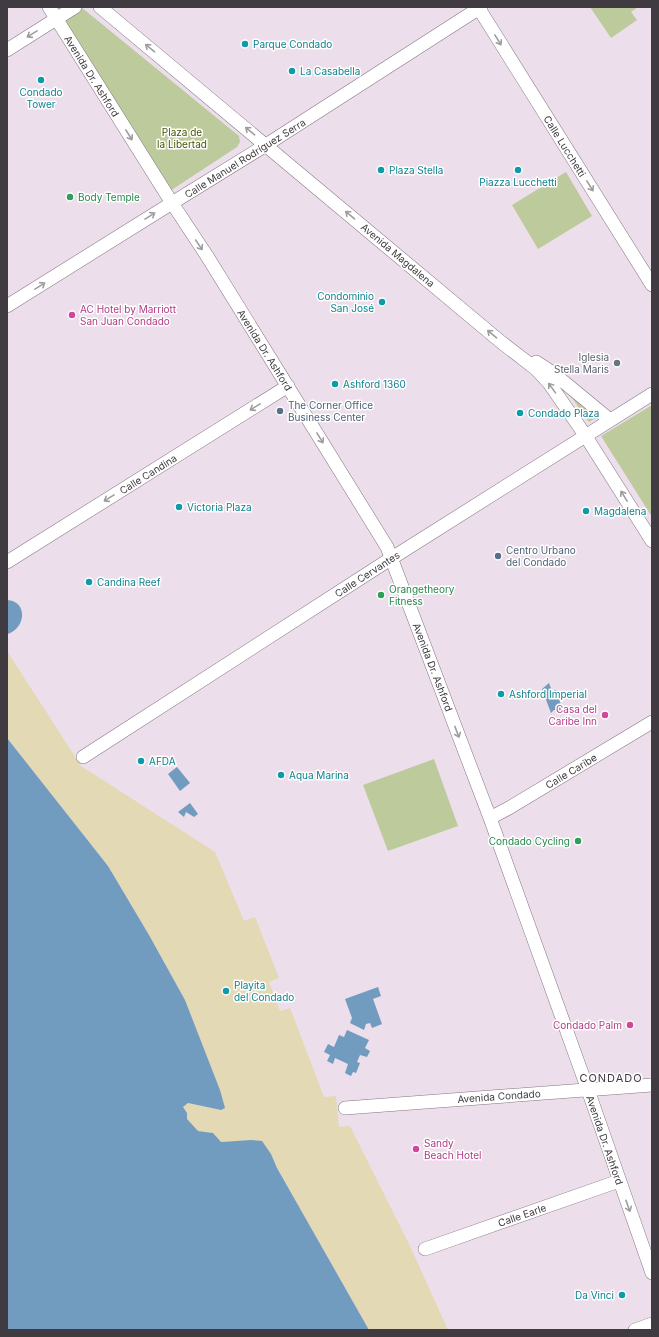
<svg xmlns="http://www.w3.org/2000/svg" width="659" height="1337" font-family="Inter,sans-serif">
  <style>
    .green { fill: #bdcb9c }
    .sand { fill: #e3d9b4 }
    .water { fill: #729bc0 }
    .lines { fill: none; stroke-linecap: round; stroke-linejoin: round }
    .minor-casing { stroke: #827681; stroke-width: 14 }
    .minor { stroke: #fff; stroke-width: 13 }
    .oneway { stroke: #a09da0 }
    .culture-dot { fill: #0f9aa8; stroke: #fff; stroke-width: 1.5 }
    .leisure-dot { fill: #2e9e5b; stroke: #fff; stroke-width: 1.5 }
    .hotel-dot { fill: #d1479c; stroke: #fff; stroke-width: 1.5 }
    .worship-dot { fill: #6b7280; stroke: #fff; stroke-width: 1.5 }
    .service-dot { fill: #5c6f8a; stroke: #fff; stroke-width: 1.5 }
    .labels { text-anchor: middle; stroke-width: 3; stroke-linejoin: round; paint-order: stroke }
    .culture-label { font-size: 10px; fill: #0d838f; stroke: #fff; text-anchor: start }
    .street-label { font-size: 10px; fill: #403b40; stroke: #fff }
    .park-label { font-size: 10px; fill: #465601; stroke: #fff }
    .leisure-label { font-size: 10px; fill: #27864d; stroke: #fff; text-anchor: start }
    .hotel-label { font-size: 10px; fill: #b23c85; stroke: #fff; text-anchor: start }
    .worship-label { font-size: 10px; fill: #5b616d; stroke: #fff; text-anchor: end }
    .service-label { font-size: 10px; fill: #4e5e75; stroke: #fff; text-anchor: start }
    .neighbourhood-label { font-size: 11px; letter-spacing: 1px; fill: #403b40; stroke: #fff }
  </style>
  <rect width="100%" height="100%" fill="#ecdeeb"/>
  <!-- green -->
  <path class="green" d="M81 7 239 136 240 142 237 147 170 191 63 19Z
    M590 7H638L631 12 637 20 611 38Z
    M566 172 592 216 538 249 512 205Z
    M563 385 599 416 589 422Z
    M652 405V517L601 436Z
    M434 759 458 826 388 851 363 785Z"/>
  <!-- sand -->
  <path class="sand" d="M7 651 81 766 215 852 244 921 255 917 279 978 269 982 280 1011 290 1008 324 1097 336 1096 339 1127 350 1126 409 1244 448 1330H369L277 1168 271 1154 251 1140 221 1142 213 1133 198 1131 187 1119 183 1107 188 1103 221 1110 220 1090 185 1000 149 935 108 866 7 738Z"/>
  <!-- water -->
  <path class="water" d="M7 600C28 601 26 628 8 634Z
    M549 683 552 691 556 690 563 711 554 710 551 713 542 689Z
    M7 738 108 866 149 935 185 1000 220 1090 225 1108 221 1110 188 1103 183 1107 187 1113V1119L198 1131 213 1133 221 1142 251 1140 262 1141 271 1154 277 1168 369 1330H7Z
    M177 767 190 783 180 791 168 774Z
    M190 803 198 814 194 817 186 812 184 817 178 812Z
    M378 987 381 996 373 999 382 1024 372 1028 370 1023 366 1024 364 1030 350 1023 352 1018 345 999Z
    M347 1030 369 1040 365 1048 370 1051 367 1057 360 1055 357 1062 360 1063 356 1073 353 1072 351 1076 345 1073 348 1064 335 1058 333 1064 327 1061 330 1055 324 1052 328 1044 334 1047 339 1035 344 1037Z"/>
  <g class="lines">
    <defs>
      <path id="minor" d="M49 7 172 203 207 256 387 547 490 818 588 1090 652 1273
        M100 7 501 342 536 369 549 383 585 435 652 541
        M478 7 652 285
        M7 50 75 7
        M7 306 172 203 266 145 481 7
        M536 362 553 373 610 420
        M7 562 288 386
        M83 757 384 563 652 394
        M490 818 509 808 652 722
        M345 1108 652 1085
        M425 1249 619 1181
        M635 1330 652 1324"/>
    </defs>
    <!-- minor casing -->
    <use href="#minor" class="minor-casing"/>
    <!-- minor -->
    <use href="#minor" class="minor"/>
  </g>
  <!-- one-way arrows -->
  <defs><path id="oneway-shaft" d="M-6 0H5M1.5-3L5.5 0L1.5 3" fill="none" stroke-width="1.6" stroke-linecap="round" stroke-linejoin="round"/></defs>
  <g class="oneway">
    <use href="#oneway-shaft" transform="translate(32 34) rotate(148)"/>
    <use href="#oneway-shaft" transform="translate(498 40) rotate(58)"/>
    <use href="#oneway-shaft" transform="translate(150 48) rotate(-140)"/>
    <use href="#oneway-shaft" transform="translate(250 131) rotate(-140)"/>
    <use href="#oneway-shaft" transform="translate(129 135) rotate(58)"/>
    <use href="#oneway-shaft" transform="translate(590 186) rotate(58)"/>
    <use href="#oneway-shaft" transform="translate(350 215) rotate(-140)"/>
    <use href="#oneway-shaft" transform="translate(150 216) rotate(-32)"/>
    <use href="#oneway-shaft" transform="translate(199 245) rotate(56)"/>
    <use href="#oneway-shaft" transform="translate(40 286) rotate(-32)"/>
    <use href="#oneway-shaft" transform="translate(492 334) rotate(-140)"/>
    <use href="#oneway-shaft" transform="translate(552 388) rotate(-126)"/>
    <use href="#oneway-shaft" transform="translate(255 407) rotate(148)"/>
    <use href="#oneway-shaft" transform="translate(320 438) rotate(58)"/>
    <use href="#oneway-shaft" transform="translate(624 496) rotate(-122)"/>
    <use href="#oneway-shaft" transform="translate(109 498) rotate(148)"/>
    <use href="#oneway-shaft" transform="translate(457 732) rotate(69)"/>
    <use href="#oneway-shaft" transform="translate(628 1206) rotate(70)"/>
  </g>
  <!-- markers -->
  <g class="culture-dot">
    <circle cx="245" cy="44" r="4"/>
    <circle cx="292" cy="71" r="4"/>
    <circle cx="41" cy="80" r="4"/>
    <circle cx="381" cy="170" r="4"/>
    <circle cx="518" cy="170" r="4"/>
    <circle cx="382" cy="302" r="4"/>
    <circle cx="335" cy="384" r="4"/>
    <circle cx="520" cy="413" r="4"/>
    <circle cx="179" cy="507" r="4"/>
    <circle cx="586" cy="511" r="4"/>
    <circle cx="89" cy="582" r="4"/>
    <circle cx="501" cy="694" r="4"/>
    <circle cx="141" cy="761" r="4"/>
    <circle cx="281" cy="775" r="4"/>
    <circle cx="226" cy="991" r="4"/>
    <circle cx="622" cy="1295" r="4"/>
  </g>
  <g class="leisure-dot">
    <circle cx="70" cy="197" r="4"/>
    <circle cx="381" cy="595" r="4"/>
    <circle cx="578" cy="841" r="4"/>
  </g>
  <g class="hotel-dot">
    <circle cx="72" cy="315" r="4"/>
    <circle cx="605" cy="715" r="4"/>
    <circle cx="630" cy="1025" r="4"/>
    <circle cx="416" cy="1149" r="4"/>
  </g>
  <circle class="worship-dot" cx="617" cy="363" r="4"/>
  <g class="service-dot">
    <circle cx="280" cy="411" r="4"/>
    <circle cx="498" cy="556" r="4"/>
  </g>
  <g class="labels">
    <!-- culture labels -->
    <g class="culture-label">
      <text x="253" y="48">Parque Condado</text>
      <text x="300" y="75">La Casabella</text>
      <text x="41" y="96" text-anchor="middle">Condado<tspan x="41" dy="12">Tower</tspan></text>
      <text x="389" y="174">Plaza Stella</text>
      <text x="518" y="186" text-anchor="middle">Piazza Lucchetti</text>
      <text x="374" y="300" text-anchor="end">Condominio<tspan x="374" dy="12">San José</tspan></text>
      <text x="343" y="388">Ashford 1360</text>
      <text x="528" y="417">Condado Plaza</text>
      <text x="187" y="511">Victoria Plaza</text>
      <text x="594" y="515">Magdalena</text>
      <text x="97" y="586">Candina Reef</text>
      <text x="509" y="698">Ashford Imperial</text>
      <text x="149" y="765">AFDA</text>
      <text x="289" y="779">Aqua Marina</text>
      <text x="234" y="989">Playita<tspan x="234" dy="12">del Condado</tspan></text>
      <text x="614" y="1299" text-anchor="end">Da Vinci</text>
    </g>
    <!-- street labels -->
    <g class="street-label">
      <text transform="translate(92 76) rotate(58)" y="4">Avenida Dr. Ashford</text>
      <text transform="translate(565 146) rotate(58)" y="4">Calle Lucchetti</text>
      <text transform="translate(245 158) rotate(-32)" y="4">Calle Manuel Rodríguez Serra</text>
      <text transform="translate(398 255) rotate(40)" y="4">Avenida Magdalena</text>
      <text transform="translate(265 350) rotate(58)" y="4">Avenida Dr. Ashford</text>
      <text transform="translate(148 474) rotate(-32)" y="4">Calle Candina</text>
      <text transform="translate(367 574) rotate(-33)" y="4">Calle Cervantes</text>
      <text transform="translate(433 667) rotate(69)" y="4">Avenida Dr. Ashford</text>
      <text transform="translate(571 771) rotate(-31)" y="4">Calle Caribe</text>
      <text transform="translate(499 1096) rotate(-4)" y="4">Avenida Condado</text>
      <text transform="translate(605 1140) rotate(71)" y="4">Avenida Dr. Ashford</text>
      <text transform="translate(522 1215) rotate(-19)" y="4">Calle Earle</text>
    </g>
    <!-- park labels -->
    <g class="park-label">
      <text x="182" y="136">Plaza de<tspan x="182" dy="12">la Libertad</tspan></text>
    </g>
    <!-- leisure labels -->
    <g class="leisure-label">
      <text x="78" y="201">Body Temple</text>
      <text x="389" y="593">Orangetheory<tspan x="389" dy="12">Fitness</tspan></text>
      <text x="570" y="845" text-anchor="end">Condado Cycling</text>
    </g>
    <!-- hotel labels -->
    <g class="hotel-label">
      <text x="80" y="313">AC Hotel by Marriott<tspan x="80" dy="12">San Juan Condado</tspan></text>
      <text x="597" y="713" text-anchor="end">Casa del<tspan x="597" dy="12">Caribe Inn</tspan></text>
      <text x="622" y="1029" text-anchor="end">Condado Palm</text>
      <text x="424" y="1147">Sandy<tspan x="424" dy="12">Beach Hotel</tspan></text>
    </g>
    <!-- worship labels -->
    <g class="worship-label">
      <text x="609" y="361">Iglesia<tspan x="609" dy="12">Stella Maris</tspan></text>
    </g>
    <!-- service labels -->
    <g class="service-label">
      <text x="288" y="409">The Corner Office<tspan x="288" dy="12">Business Center</tspan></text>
      <text x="506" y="554">Centro Urbano<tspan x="506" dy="12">del Condado</tspan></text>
    </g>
    <!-- neighbourhood labels -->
    <g class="neighbourhood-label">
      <text x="611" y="1082">CONDADO</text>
    </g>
  </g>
  <!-- border -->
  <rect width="659" height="1337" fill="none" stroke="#403b40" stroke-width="16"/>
</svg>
